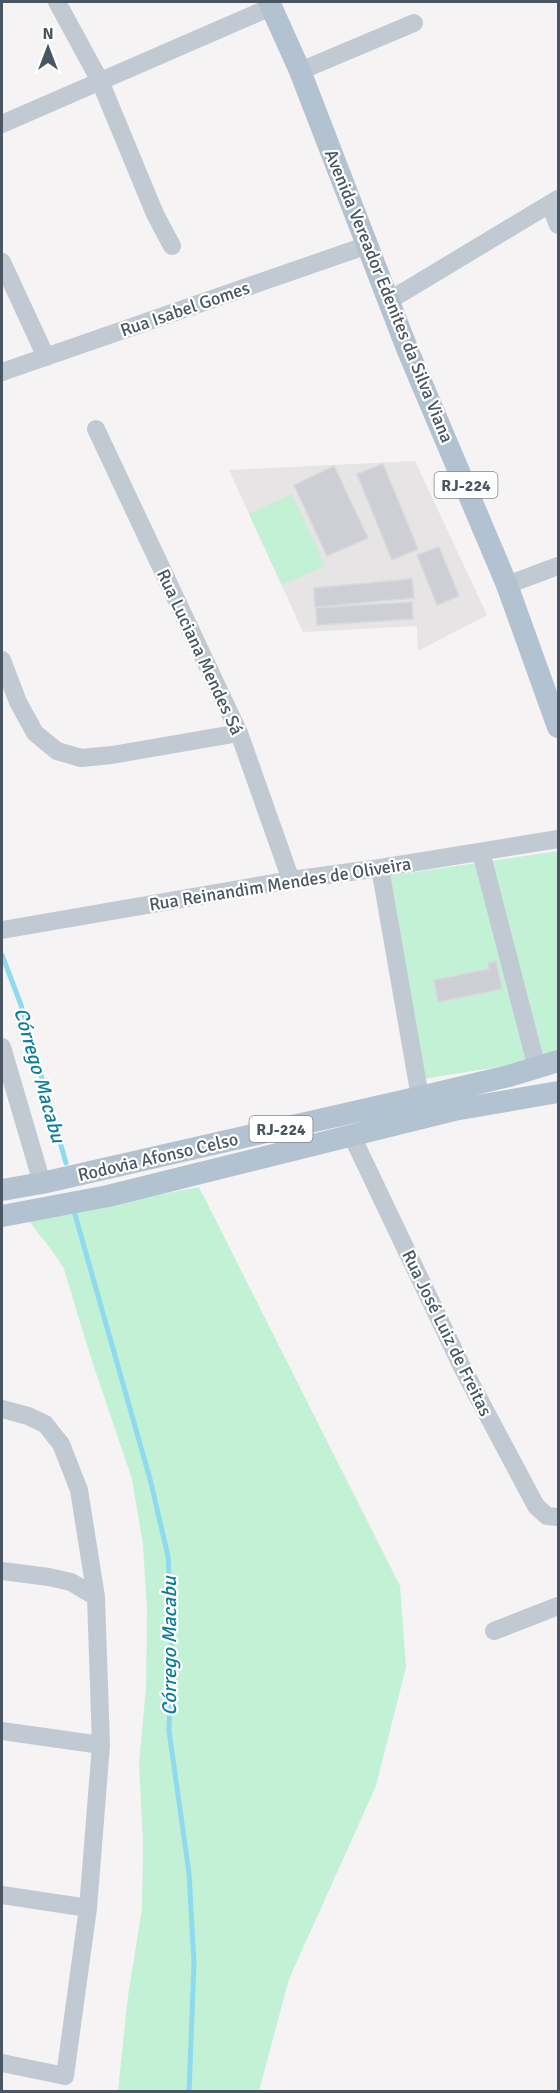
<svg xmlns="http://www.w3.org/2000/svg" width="560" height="2093" font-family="Signika,sans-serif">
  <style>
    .education { fill: #e6e4e5 }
    .green { fill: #c3f1d5 }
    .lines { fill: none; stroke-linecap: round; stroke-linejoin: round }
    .stream { stroke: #90daee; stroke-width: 5 }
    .building { fill: #cdcfd5; stroke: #d7d9de; stroke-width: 1.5 }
    .minor { stroke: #c1cad2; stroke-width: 18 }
    .major { stroke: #b3c2d1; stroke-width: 22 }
    .labels { text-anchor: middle; stroke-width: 4.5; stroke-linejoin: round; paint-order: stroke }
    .shield { fill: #fff; stroke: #808990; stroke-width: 1.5 }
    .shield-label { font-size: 16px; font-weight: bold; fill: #4a5661 }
    .street-label { font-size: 18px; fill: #4a5661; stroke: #fff }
    .water-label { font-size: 20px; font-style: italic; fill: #0c7c9b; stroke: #fff }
  </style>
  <rect width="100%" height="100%" fill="#f5f3f3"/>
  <!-- education -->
  <path class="education" d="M415 461 487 615 418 651 417 626 303 632 229 470Z"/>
  <!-- green -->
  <path class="green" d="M292 494 325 566 282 585 249 514Z
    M558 851V1053L547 1059 423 1079 389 876Z
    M199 1187 400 1586 406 1667 376 1786 289 1979 259 2091H118L128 1996 142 1909 143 1842 139 1763 146 1688 147 1611 143 1544 132 1479 91 1358 64 1269 53 1252 28 1220Z"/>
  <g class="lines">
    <!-- stream -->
    <path class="stream" d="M2 955 21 1005 66 1163
      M74 1211 150 1479 168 1556 172 1627 169 1731 189 1873 194 1963 189 2092"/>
  </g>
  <!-- building -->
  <path class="building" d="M383 464 418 549 392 560 357 474Z
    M334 466 368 538 327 556 294 485Z
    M439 547 459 596 437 605 417 555Z
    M412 579 414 598 315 607 314 588Z
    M412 602 413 619 317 625 316 608Z
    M496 961 502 989 438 1002 434 980 489 969 488 963Z"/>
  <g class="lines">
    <!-- minor -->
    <path class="minor" d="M57 2 100 81 155 214 172 246
      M300 71 414 23
      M2 124 271 7
      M550 204 558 225
      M2 262 46 357
      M390 300 558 199
      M2 372 368 245
      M96 429 239 733 291 880
      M507 585 558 566
      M2 660 18 702 35 733 57 751 81 758 112 755 239 733
      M481 852 537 1068
      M380 868 420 1097
      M2 930 291 880 380 868 558 839
      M2 1047 42 1183
      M351 1134 462 1367 536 1506 547 1516 558 1517
      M2 1409 28 1416 45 1424 61 1444 79 1490 96 1597 101 1745 88 1908 65 2076
      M2 1571 49 1577 71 1582 96 1597
      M494 1631 558 1606
      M2 1731 101 1745
      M2 1895 88 1908
      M2 2063 65 2076"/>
    <!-- major -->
    <path class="major" d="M269 2 300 71 408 351 507 585 558 727
      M2 1190 42 1183 420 1097 509 1076 558 1061
      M2 1216 108 1196 454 1110 558 1092"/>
  </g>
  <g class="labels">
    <!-- shield labels -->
    <g class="shield">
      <rect x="434.5" y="472" width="63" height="26" rx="4.5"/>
      <rect x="249.5" y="1116" width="63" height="26" rx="4.5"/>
    </g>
    <g class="shield-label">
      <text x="466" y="491">RJ-224</text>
      <text x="281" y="1135">RJ-224</text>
    </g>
    <!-- street labels -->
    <g class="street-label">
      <text transform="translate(389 296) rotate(68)" y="6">Avenida Vereador Edenites da Silva Viana</text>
      <text transform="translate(185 309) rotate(-19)" y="6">Rua Isabel Gomes</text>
      <text transform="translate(200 652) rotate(65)" y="6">Rua Luciana Mendes Sá</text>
      <text transform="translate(280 884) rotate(-9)" y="6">Rua Reinandim Mendes de Oliveira</text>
      <text transform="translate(158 1157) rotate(-13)" y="6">Rodovia Afonso Celso</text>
      <text transform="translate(447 1333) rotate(64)" y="6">Rua José Luiz de Freitas</text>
    </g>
    <!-- water labels -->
    <g class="water-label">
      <text transform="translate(40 1075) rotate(74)" y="7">Córrego Macabu</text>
      <text transform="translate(169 1646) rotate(-90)" y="7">Córrego Macabu</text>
    </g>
  </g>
  <!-- border -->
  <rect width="560" height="2093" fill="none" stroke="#4a5661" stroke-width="6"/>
  <!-- north arrow -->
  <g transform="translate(48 48)" stroke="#ffffff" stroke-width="4.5" paint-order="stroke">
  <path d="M0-4.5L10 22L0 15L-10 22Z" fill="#4a5661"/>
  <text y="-9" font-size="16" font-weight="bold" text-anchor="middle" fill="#4a5661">N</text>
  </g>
</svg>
